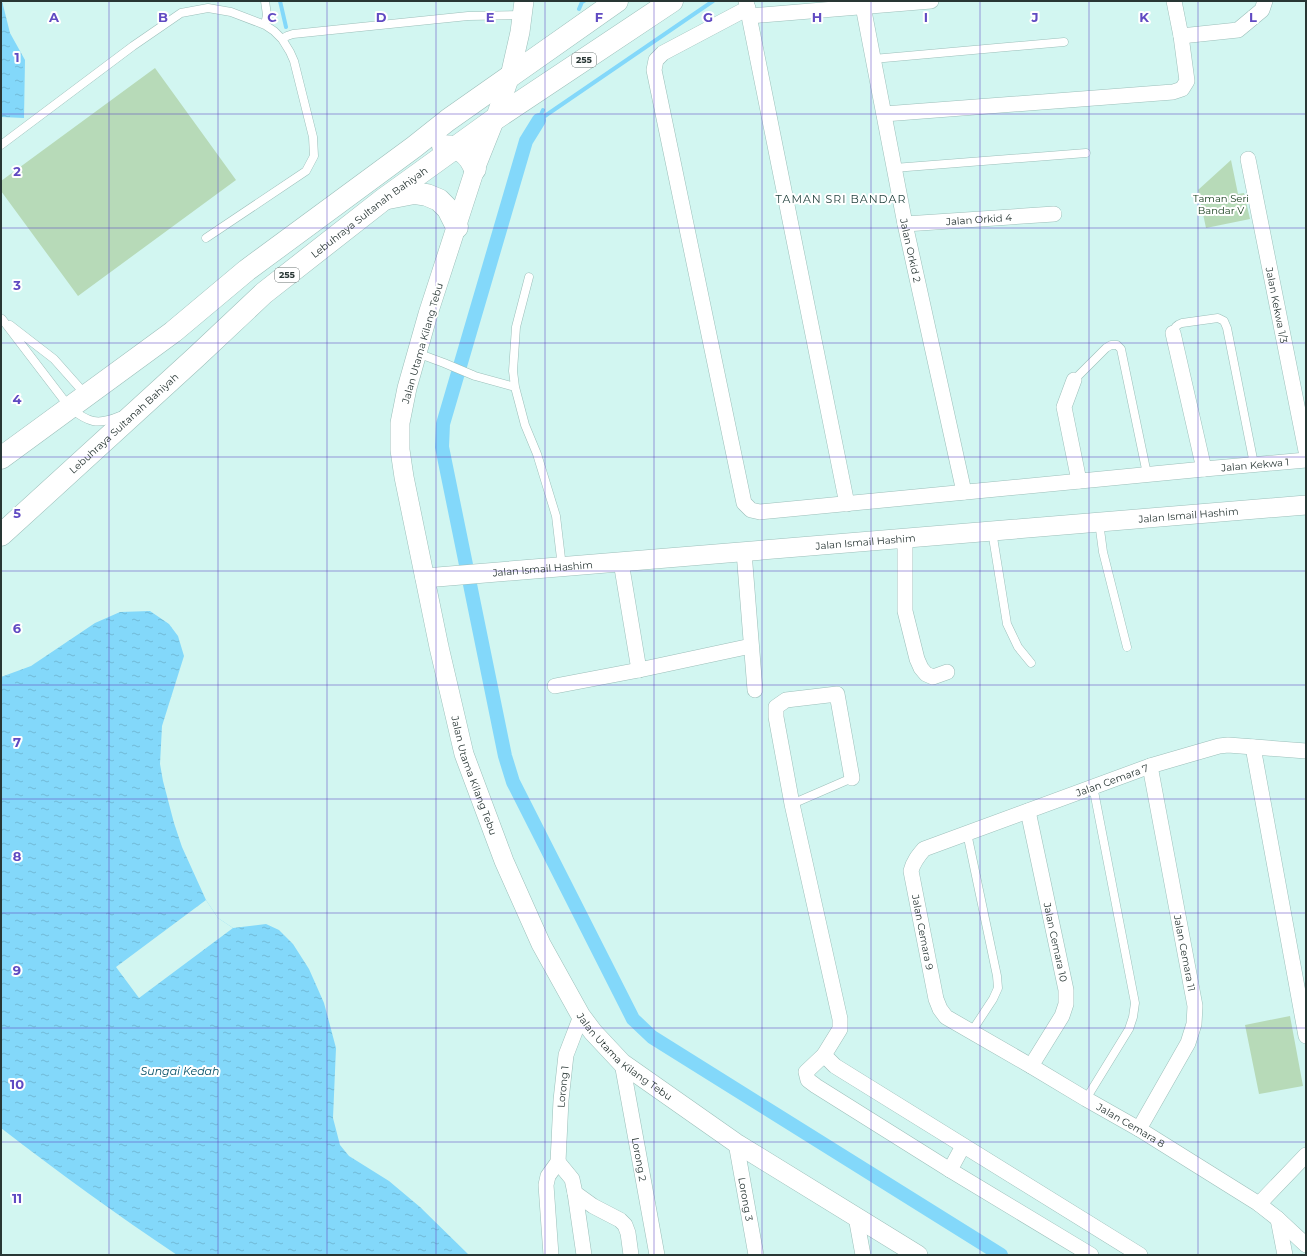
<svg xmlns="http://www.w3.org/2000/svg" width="1307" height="1256" font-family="Montserrat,sans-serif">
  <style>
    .park { fill: #b7dab8 }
    .water { fill: url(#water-ripples) }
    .pier { fill: #d2f6f1 }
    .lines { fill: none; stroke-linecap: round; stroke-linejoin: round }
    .stream { stroke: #83d8fa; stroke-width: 4 }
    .canal { stroke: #83d8fa; stroke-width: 14 }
    .service-casing { stroke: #9cbfba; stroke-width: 9 }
    .minor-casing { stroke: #9cbfba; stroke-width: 16 }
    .tertiary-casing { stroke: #9cbfba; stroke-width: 20 }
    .primary-casing { stroke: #9cbfba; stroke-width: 23 }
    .service { stroke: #fff; stroke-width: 8 }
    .minor { stroke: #fff; stroke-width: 15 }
    .tertiary { stroke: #fff; stroke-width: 19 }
    .primary { stroke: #fff; stroke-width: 22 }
    .grid { fill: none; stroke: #604ac2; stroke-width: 1; stroke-opacity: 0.55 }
    .labels { text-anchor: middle; stroke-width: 4; stroke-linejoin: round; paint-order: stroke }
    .shield { fill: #fff; stroke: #687271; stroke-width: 1 }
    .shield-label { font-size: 9px; font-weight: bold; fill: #283634 }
    .park-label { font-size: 10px; fill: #0f3815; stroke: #fff }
    .street-label { font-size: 10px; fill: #283634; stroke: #fff }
    .neighbourhood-label { font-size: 11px; letter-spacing: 1px; fill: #24433f; stroke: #fff }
    .water-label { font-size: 11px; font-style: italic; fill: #004d64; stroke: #fff }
    .grid-label { font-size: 13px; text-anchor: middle; font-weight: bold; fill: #604ac2; stroke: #fff; stroke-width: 4; stroke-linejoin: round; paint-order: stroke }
  </style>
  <defs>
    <pattern id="water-ripples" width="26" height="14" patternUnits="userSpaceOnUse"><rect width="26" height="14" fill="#83d8fa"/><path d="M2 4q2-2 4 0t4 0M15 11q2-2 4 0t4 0" fill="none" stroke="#71bad7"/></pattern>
  </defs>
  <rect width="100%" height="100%" fill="#d2f6f1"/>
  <!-- park -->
  <path class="park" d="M155 68 236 180 78 296 1 191V181Z
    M1231 160 1238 194 1244 193 1250 219 1206 228 1198 190Z
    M1290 1016 1303 1086 1259 1094 1245 1025Z"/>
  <!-- water -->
  <path class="water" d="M1 1H2L10 33 25 60 24 118 1 117Z
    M150 611 169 624 178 636 184 656 162 726 160 764 163 781 174 823 182 847 206 900 218 918 233 928 266 924 279 930 293 944 309 969 324 1003 336 1048 333 1118 340 1145 349 1156 389 1181 420 1207 469 1255H177C117 1215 58 1172 1 1128V677L31 666 95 623 120 612Z"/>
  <!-- pier -->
  <path class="pier" d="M206 900 218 918 233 928 139 998 116 967Z"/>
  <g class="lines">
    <!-- stream -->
    <path class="stream" d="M280 1 286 27
      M579 9 582 2 584 1
      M539 119 543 110
      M539 120 713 1"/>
    <!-- canal -->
    <path class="canal" d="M539 120 526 141 443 424 442 447 505 756 513 782 633 1019 652 1037 1001 1255"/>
    <defs>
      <path id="service" d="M265 1 267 15 265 25
        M282 39 287 36 293 34 468 16 523 15
        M873 59 1064 42
        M1 145 133 46 181 13 208 8 231 12 265 25 274 31 282 39 290 52 294 61 313 137 314 156 306 171 206 238
        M894 168 1086 153
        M529 277 516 327 513 371 515 387 525 425 537 454 556 516 562 567
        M2 319 70 408C88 422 97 426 120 416
        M10 325 54 359 86 395
        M1173 333C1175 327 1176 325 1182 323L1218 318 1224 321 1227 328 1254 464
        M417 353 444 363 475 376 515 387
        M1074 380 1106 348 1111 345H1117L1121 349 1147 474
        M1099 522 1103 552 1127 647
        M992 531 1007 624 1018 647 1031 663
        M792 804 852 778
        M967 833 997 976 998 988 993 999 972 1031
        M1086 1099 1129 1029 1133 1017 1135 1003 1093 786"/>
      <g id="minor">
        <path d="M746 1 847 504"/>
        <path id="s1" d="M863 6 905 224 964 492"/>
        <path id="s2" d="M748 8 663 53 656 60 654 70 744 503 751 510 760 512 1204 469 1306 460"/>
        <path d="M750 16 931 1"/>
        <path d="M1181 36 1238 30 1262 10 1265 1"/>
        <path d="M884 114 1173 92 1182 89 1187 81 1181 36 1174 1"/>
        <path id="s3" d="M1248 159 1306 451"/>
        <path id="s4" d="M905 224 1054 214"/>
        <path d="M1173 333 1204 469"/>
        <path d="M1074 380 1064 407 1079 481"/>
        <path d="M905 538V611L917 659 921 668 926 674 933 677 947 672"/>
        <path d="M744 552 755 690"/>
        <path d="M621 562 639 670"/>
        <path d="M555 686 639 670 751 646"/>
        <path d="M1253 747 1306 1036"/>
        <path id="s5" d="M1306 751 1228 745 1219 746 1150 766 924 849C918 856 913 862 911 871L936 999 940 1009 946 1017 1031 1066 1086 1099 1139 1129 1259 1204 1278 1219 1306 1245"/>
        <path d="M852 778 837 694 786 700 776 707V717L792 804 840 1019V1029L824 1055 835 1066 1140 1255"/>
        <path id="s6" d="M1028 811 1066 990V1004L1062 1016 1031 1066"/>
        <path d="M824 1055 806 1072 808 1080 816 1086 950 1170 1091 1255"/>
        <path id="s7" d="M622 1063 657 1255"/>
        <path d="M1139 1129 1188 1043 1194 1024 1195 1006 1150 766"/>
        <path id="s8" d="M736 1143 756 1255"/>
        <path d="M558 1162 572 1179 575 1193 593 1206 620 1220 625 1225 628 1233 631 1255"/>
        <path d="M950 1170 963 1146"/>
        <path d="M575 1193 584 1255"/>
        <path d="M1259 1204 1306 1155"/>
        <path d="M856 1217 863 1255"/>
        <path d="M1278 1219 1285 1255"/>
        <path id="s9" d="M551 1255 546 1185 548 1176 558 1162 561 1100 566 1055 581 1016"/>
      </g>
      <g id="tertiary">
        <path id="s10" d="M524 1 520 32 510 76 495 119 475 169 428 314 407 388 400 423V450L404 477 439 647 464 754 504 861 541 944 581 1016 593 1032 622 1063 736 1143 918 1255"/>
        <path id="s11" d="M425 578 1306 505"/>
      </g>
      <g id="primary">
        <path d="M443 146C460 147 469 154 475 169"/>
        <path d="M388 198 414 193 427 195 439 200 448 209 457 227"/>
        <path d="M1 458 173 332 247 270 414 147 448 120 617 1"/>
        <path id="s12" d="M1 535 196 357 264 293 384 199 495 119 672 1"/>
      </g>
    </defs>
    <!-- service casing -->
    <use href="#service" class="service-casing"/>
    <!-- minor casing -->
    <use href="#minor" class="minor-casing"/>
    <!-- tertiary casing -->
    <use href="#tertiary" class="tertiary-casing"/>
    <!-- primary casing -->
    <use href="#primary" class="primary-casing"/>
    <!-- service -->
    <use href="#service" class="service"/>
    <!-- minor -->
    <use href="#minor" class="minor"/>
    <!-- tertiary -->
    <use href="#tertiary" class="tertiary"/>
    <!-- primary -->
    <use href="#primary" class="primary"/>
  </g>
  <!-- grid -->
  <path class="grid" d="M109 1V1255M218 1V1255M327 1V1255M436 1V1255M545 1V1255M654 1V1255M762 1V1255M871 1V1255M980 1V1255M1089 1V1255M1198 1V1255M1 114H1306M1 228H1306M1 343H1306M1 457H1306M1 571H1306M1 685H1306M1 799H1306M1 913H1306M1 1028H1306M1 1142H1306"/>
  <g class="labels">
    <!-- shield labels -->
    <g class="shield">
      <rect x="572" y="53" width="24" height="14" rx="3"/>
      <rect x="275" y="268" width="24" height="14" rx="3"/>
    </g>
    <g class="shield-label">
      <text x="584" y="63">255</text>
      <text x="287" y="278">255</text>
    </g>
    <!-- park labels -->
    <g class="park-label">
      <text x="1221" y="202">Taman Seri<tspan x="1221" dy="12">Bandar V</tspan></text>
    </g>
    <!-- street labels -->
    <g class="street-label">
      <text dy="4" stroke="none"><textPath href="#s12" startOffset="490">Lebuhraya Sultanah Bahiyah</textPath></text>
      <text dy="4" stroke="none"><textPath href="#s4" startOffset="74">Jalan Orkid 4</textPath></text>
      <text dy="4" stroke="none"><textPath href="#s1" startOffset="249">Jalan Orkid 2</textPath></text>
      <text dy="4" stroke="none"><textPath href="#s3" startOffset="149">Jalan Kekwa 1/3</textPath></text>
      <text transform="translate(422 343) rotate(-74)" y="4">Jalan Utama Kilang Tebu</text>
      <text dy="4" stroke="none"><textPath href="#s12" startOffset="166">Lebuhraya Sultanah Bahiyah</textPath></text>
      <text dy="4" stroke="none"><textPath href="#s2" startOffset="1075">Jalan Kekwa 1</textPath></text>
      <text dy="4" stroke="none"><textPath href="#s11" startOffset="766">Jalan Ismail Hashim</textPath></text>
      <text dy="4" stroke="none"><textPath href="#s11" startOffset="442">Jalan Ismail Hashim</textPath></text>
      <text dy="4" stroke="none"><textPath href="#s11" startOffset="118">Jalan Ismail Hashim</textPath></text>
      <text dy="4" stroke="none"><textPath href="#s10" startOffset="802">Jalan Utama Kilang Tebu</textPath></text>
      <text transform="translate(1112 780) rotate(-20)" y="4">Jalan Cemara 7</text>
      <text dy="4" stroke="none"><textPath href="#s5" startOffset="488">Jalan Cemara 9</textPath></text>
      <text dy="4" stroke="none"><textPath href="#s6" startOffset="134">Jalan Cemara 10</textPath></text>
      <text transform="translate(1185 953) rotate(79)" y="4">Jalan Cemara 11</text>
      <text dy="4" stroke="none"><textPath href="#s10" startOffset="1126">Jalan Utama Kilang Tebu</textPath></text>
      <text dy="4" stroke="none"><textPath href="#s9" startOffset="172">Lorong 1</textPath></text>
      <text dy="4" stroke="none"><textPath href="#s5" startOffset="791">Jalan Cemara 8</textPath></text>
      <text dy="4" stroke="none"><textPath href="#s7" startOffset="98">Lorong 2</textPath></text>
      <text dy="4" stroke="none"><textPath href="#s8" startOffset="57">Lorong 3</textPath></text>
    </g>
    <!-- neighbourhood labels -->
    <g class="neighbourhood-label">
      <text x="841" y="203">TAMAN SRI BANDAR</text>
    </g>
    <!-- water labels -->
    <g class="water-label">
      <text x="180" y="1075">Sungai Kedah</text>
    </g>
  </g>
  <g class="grid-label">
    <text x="54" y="22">A</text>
    <text x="163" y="22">B</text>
    <text x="272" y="22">C</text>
    <text x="381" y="22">D</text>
    <text x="490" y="22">E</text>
    <text x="599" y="22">F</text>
    <text x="708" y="22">G</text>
    <text x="817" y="22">H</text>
    <text x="926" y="22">I</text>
    <text x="1035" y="22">J</text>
    <text x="1144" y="22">K</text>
    <text x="1253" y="22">L</text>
    <text x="17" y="62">1</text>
    <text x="17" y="176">2</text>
    <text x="17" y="290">3</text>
    <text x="17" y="404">4</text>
    <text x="17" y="518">5</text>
    <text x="17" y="633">6</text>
    <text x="17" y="747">7</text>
    <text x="17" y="861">8</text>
    <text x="17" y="975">9</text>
    <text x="17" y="1089">10</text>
    <text x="17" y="1203">11</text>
  </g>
  <!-- border -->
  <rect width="1307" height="1256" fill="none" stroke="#283634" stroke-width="4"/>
</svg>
